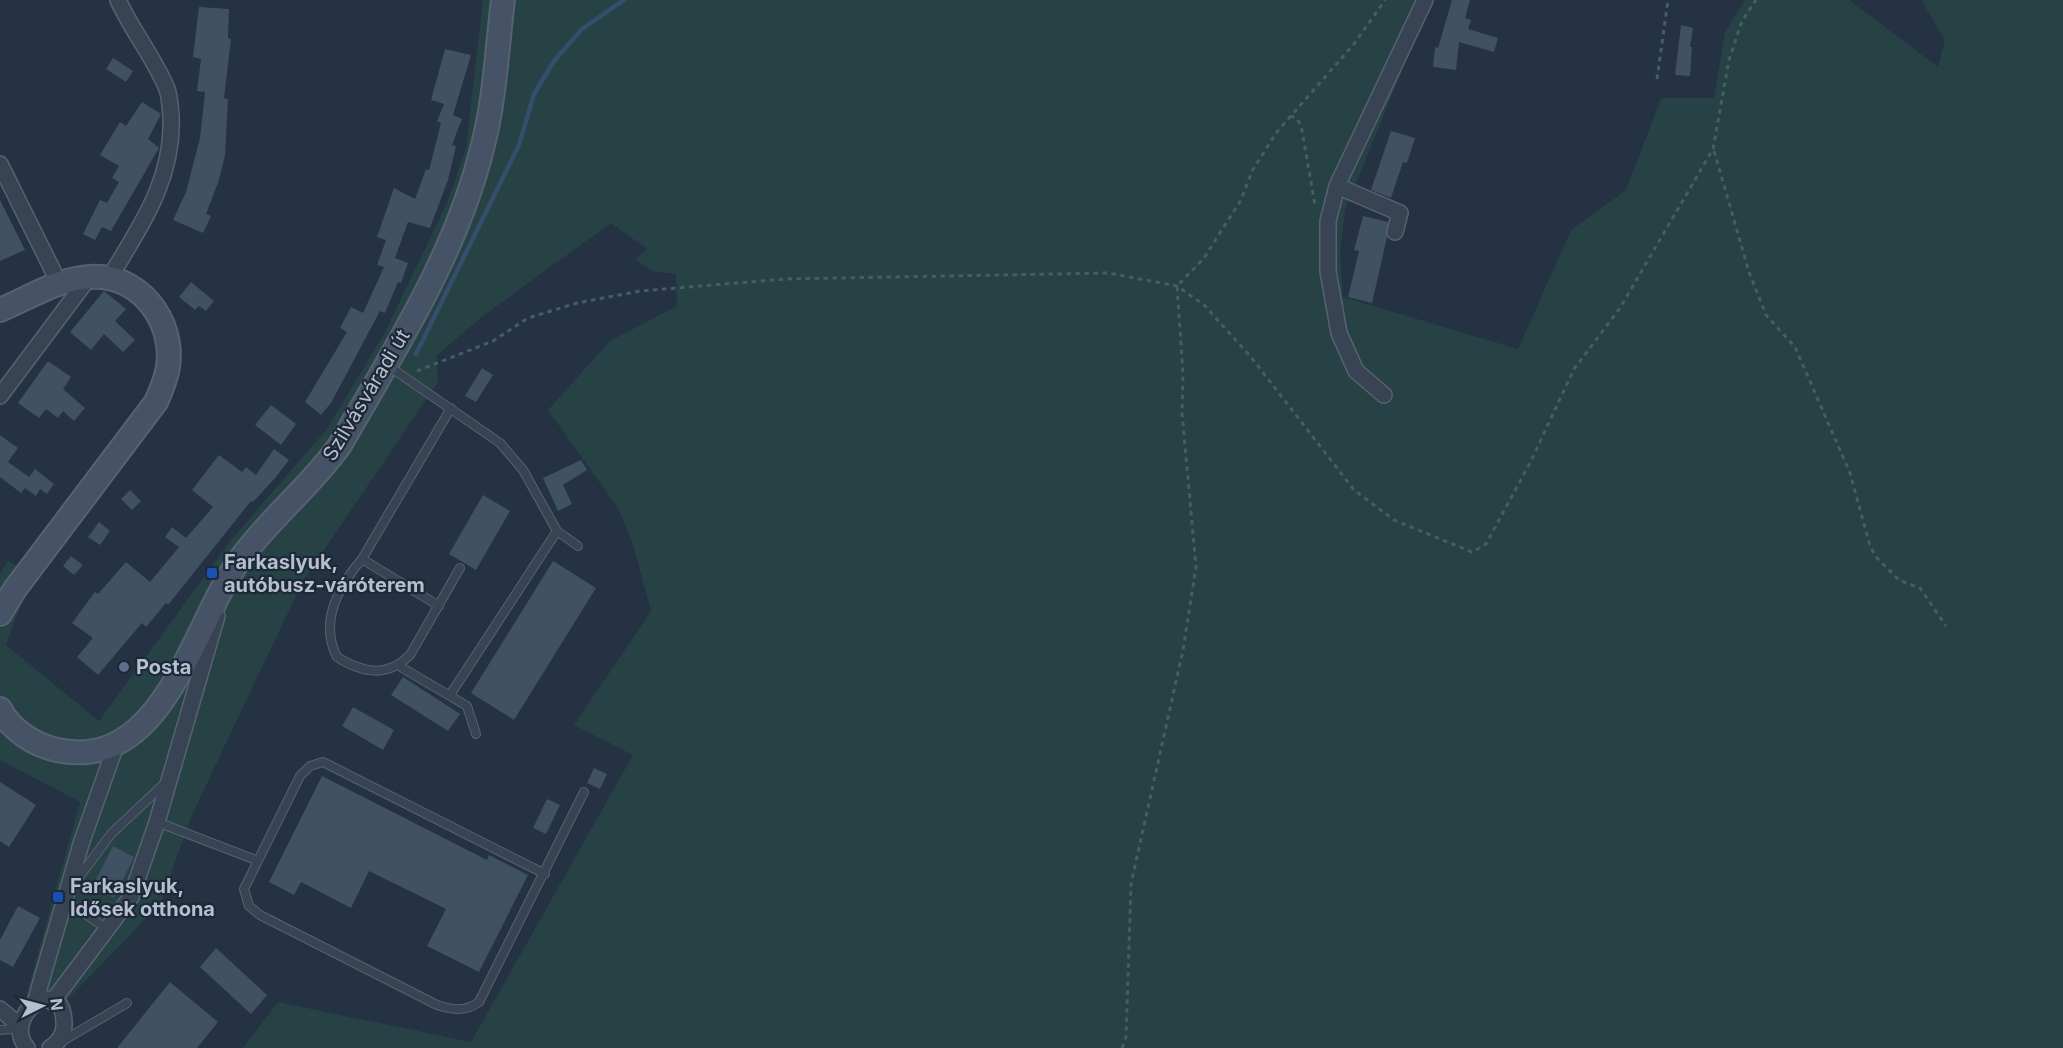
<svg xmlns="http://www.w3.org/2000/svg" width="2063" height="1048" font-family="Inter,sans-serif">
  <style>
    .green { fill: #264245 }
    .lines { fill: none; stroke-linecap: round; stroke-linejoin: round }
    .stream { stroke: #364e6d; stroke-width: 4.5 }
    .building { fill: #3f5163 }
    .service-casing { stroke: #576271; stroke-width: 10 }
    .minor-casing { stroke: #576271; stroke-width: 18 }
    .secondary-casing { stroke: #576271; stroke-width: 26 }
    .path { stroke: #445f61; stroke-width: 3; stroke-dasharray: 4.5 4.5; stroke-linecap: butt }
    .service { stroke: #384453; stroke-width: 8 }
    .minor { stroke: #384453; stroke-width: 15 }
    .secondary { stroke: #465367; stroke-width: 22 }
    .transit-dot { fill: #1a4fb4; stroke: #1d2939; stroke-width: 2 }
    .service-dot { fill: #5c6f8a; stroke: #1d2939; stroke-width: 2 }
    .labels { text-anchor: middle; stroke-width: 4.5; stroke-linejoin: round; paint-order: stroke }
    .street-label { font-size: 20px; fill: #b6bfcd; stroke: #1d2939 }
    .poi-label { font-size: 20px; font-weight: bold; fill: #b6bfcd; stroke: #1d2939; text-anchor: start }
  </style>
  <rect width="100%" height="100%" fill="#243244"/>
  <!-- green -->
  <path class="green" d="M483 0H1431L1345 210 1340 253 1343 297 1518 349 1571 230 1626 190 1661 98H1714L1725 32 1745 0H1849L1938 67 1945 40 1921 0H2063V1048H243L278 1002 471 1042 633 755 574 725 651 611 633 545 618 508 548 410 610 341 677 306 676 274 652 271 635 259 647 249 611 223 483 316 436 356 438 382 303 581 192 815 160 904 68 999 28 989 80 802 0 760V573L8 561 40 579 22 601 6 645 99 721 231 540 327 429 385 332 447 203 466 148Z"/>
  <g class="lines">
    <!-- stream -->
    <path class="stream" d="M416 354 519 145 534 94 554 61 582 29 624 0"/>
  </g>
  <!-- building -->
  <path class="building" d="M1452 0H1470L1465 18 1471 20 1468 29 1498 38 1494 52 1459 42 1456 70 1433 67 1435 47 1438 48Z
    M199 7 229 9 228 38 231 39 224 98 228 99 225 155 219 180 206 214 211 216 203 233 173 220 186 192 200 138 205 92 197 91 201 59 193 57Z
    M1681 25 1693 28 1690 47H1692L1690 76 1675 75Z
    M445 49 471 55 453 115 462 119 452 145 456 146 448 180 430 228 408 222 395 258 408 263 401 283 398 282 385 313 380 311 331 403 321 415 305 402 347 332 340 328 351 307 363 313 384 267 377 265 386 240 377 237 394 188 415 199 426 169 429 170 441 123 437 121 444 104 431 100Z
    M113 58 133 71 126 82 106 69Z
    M142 102 161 114 148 139 159 148 111 231 102 227 95 240 83 234 100 200 107 203 119 182 112 178 119 166 100 155 120 122 126 126Z
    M1391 131 1415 138 1407 163 1403 162 1391 198 1371 190Z
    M0 200 25 250 0 261Z
    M1363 216 1388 222 1387 237 1372 303 1348 297 1359 251 1354 250Z
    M191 282 214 301 206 311 199 306 195 310 179 297Z
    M104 291 126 309 115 321 135 340 123 352 104 334 91 350 70 332Z
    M48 361 71 377 63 389 85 408 74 421 63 411 58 418 46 409 39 418 18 403Z
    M482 368 493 375 476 402 465 396Z
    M271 405 296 424 281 445 255 425Z
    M0 435 18 448 8 462 29 477 35 469 54 484 47 494 40 489 36 496 25 488 21 493 0 477Z
    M274 449 289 460 276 477 253 502 251 501 168 605 166 603 146 627 142 623 98 675 77 657 93 638 72 623 95 592 98 594 126 562 150 582 179 547 165 537 172 527 186 538 213 507 192 490 219 455 242 472 246 467 256 475Z
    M581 460 587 470 563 485 572 504 558 511 543 478Z
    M130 490 141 501 132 510 121 499Z
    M483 495 510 511 476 570 449 554Z
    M99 522 110 531 100 545 88 537Z
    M71 556 83 565 74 575 63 566Z
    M553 561 596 588 514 720 471 693Z
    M403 677 460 714 448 731 391 695Z
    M353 707 394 730 383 750 342 726Z
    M594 768 607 774 600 789 587 783Z
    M322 776 487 860 489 855 528 875 479 972 427 946 446 909 369 871 351 908 301 882 294 895 269 882Z
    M0 782 36 805 9 847 0 841Z
    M547 799 560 805 546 834 533 828Z
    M113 846 134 857 114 898 92 887Z
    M18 906 40 918 13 967 0 960V940Z
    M216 948 267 995 251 1014 200 967Z
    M170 982 218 1022 197 1048H117Z"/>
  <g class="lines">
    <defs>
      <path id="service" d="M387 365 500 443 523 470 557 531 578 546
        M451 408 362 559C338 587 319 622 337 657 364 674 388 677 410 655L460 568
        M362 559 439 606
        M399 666 467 706 476 734
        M450 695 557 531
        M157 822 256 860
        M545 874 323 762 310 766 300 776 244 889 249 906 260 915 437 1005C453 1010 465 1012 479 1002L584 792
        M74 884 111 834 164 784
        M65 900 107 929
        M0 1030 13 1029
        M61 1042 127 1003"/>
      <path id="minor" d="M0 164 59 283
        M1337 186 1400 213 1395 232
        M110 277C141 225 174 179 171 116 170 107 170 97 167 89 154 57 132 31 118 0
        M1384 395 1356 371 1339 333 1328 271V221L1337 186 1425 0
        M0 396 90 276
        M36 999 81 844 116 745
        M52 1002 131 897 157 822 217 616
        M0 1009 13 1020
        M27 1048C0 1015 65 970 64 1025 64 1035 58 1043 50 1048"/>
      <path id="secondary" d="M0 310C29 298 57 279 90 277 138 273 175 320 168 367 166 379 161 391 156 402L15 589 0 614
        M0 709C11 730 34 745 57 750 165 773 192 624 241 558 271 517 311 486 340 445 395 349 457 253 483 145 495 98 497 48 503 0"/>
    </defs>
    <!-- service casing -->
    <use href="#service" class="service-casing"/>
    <!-- minor casing -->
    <use href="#minor" class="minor-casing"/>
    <!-- secondary casing -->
    <use href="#secondary" class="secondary-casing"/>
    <!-- path -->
    <path class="path" d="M1657 79 1668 0
      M1290 116 1296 118 1301 125 1315 205
      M1714 151 1749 272 1766 315 1795 347 1850 473 1870 546 1876 557 1899 580 1920 588 1946 626
      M417 371 493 341 528 318 577 303 640 291 785 279 1108 273 1177 286 1204 305 1251 357 1354 490 1394 520 1472 552 1486 544 1531 461 1574 369 1620 308 1713 149 1729 60 1742 21 1756 0
      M1122 1048 1126 1037 1131 884 1183 650 1196 567 1182 413 1183 374 1177 286 1204 258 1241 200 1252 171 1276 133 1354 44 1385 0"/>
    <!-- service -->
    <use href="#service" class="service"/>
    <!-- minor -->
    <use href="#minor" class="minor"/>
    <!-- secondary -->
    <use href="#secondary" class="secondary"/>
  </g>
  <!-- markers -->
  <g class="transit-dot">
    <rect x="206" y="567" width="12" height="12" rx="3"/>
    <rect x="52" y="891" width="12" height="12" rx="3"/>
  </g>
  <circle class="service-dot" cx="124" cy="667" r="6"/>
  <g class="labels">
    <!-- street labels -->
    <g class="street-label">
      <text transform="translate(366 395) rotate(-59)" y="7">Szilvásváradi út</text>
    </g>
    <!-- poi labels -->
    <g class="poi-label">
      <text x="224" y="569">Farkaslyuk,<tspan x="224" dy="23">autóbusz-váróterem</tspan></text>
      <text x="136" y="674">Posta</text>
      <text x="70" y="893">Farkaslyuk,<tspan x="70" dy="23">Idősek otthona</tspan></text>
    </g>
  </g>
  <!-- north arrow -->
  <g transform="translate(42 1006) rotate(84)" stroke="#1d2939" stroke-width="4.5" paint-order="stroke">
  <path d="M0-4.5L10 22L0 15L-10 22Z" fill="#b6bfcd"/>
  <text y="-9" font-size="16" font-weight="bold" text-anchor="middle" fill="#b6bfcd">N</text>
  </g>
</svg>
